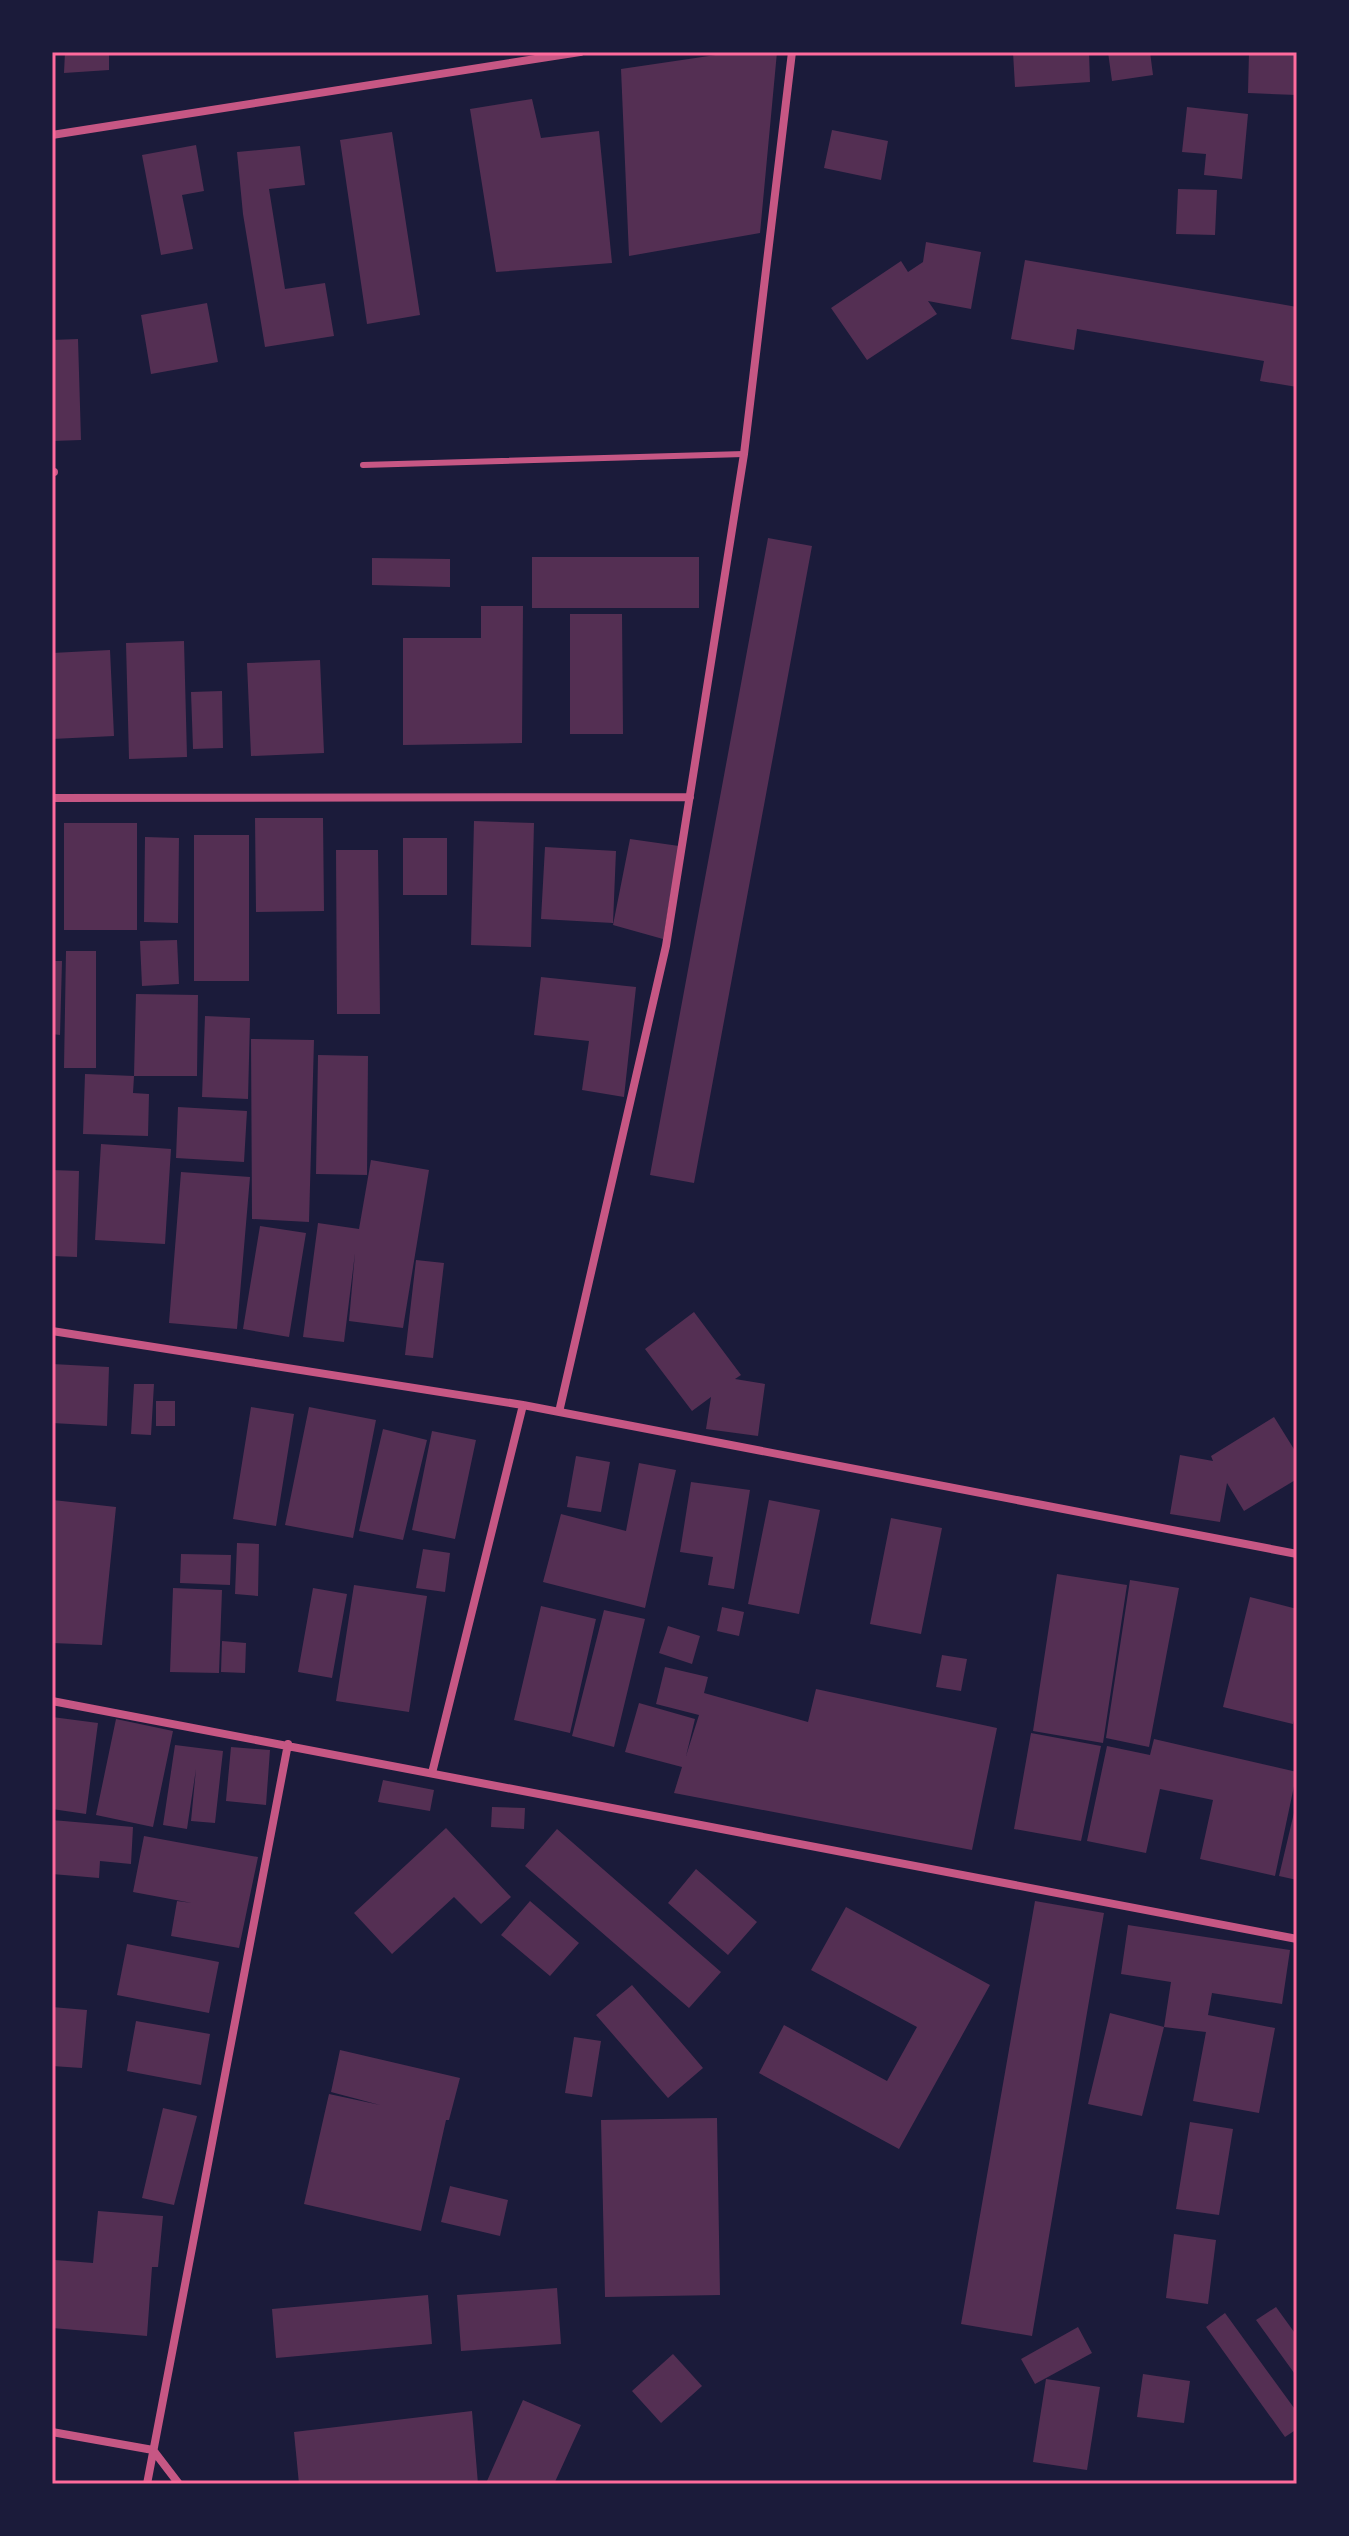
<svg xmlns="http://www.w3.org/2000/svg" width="1349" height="2536" font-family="'Exo 2',sans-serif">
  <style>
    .building { fill: #542f53 }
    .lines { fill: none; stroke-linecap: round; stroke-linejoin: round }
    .service { stroke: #c65784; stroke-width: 6 }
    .minor { stroke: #c65784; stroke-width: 8 }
    .neatline { fill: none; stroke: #ff6b9d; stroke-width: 3 }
  </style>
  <rect width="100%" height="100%" fill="#1b1b3a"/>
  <!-- building -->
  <path class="building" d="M65 52H109V70L64 73Z
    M736 52H777L760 233 629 256 621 69Z
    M1013 52H1089L1090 82 1015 87Z
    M1108 52H1150L1153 75 1112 81Z
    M1249 52H1297V95L1248 93Z
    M532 99 541 138 599 131 612 263 496 272 470 109Z
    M1187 107 1248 114 1242 179 1204 175 1206 154 1182 152Z
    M832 130 888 141 881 180 824 168Z
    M392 132 420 315 367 324 340 140Z
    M196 145 204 191 182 195 193 249 161 255 142 155Z
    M300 146 305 185 269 189 285 289 325 283 334 336 265 347 243 214 237 152Z
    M1178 189 1217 190 1215 235 1176 234Z
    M926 242 981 252 971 309 928 301 937 314 867 360 831 308 901 261 908 272 923 262Z
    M1025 260 1297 307V387L1260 381 1264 361 1077 329 1074 350 1011 339Z
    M207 303 218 362 151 374 141 315Z
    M78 339 81 440 52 441V340Z
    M768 538 812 546 694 1183 650 1175Z
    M532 557H699V608H532Z
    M372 558 450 559V587L372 585Z
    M481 606H523L522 743 403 745V638H481Z
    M570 614H622L623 734H570Z
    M184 641 187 757 129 759 126 643Z
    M110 650 114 736 52 739V653Z
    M320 660 324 753 251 756 247 663Z
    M222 691 223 748 193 749 191 692Z
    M255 818H323L324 911 256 912Z
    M474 821 534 823 531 947 471 945Z
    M64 823H137V930H64Z
    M194 835H249V981H194Z
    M145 837 179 838 178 923 144 922Z
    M403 838H447V895H403Z
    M630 839 679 846 663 939 613 925Z
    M545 847 616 851 613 923 541 919Z
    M336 850H378L380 1014H337Z
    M177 940 179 984 142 986 140 941Z
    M66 951H96V1068H64Z
    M52 961H62L60 1035 52 1034Z
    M541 977 636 987 624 1097 582 1090 589 1041 534 1035Z
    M136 994 198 995 197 1076H134Z
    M205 1016 250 1018 248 1099 202 1097Z
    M251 1039 314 1040 309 1222 252 1219Z
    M318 1055 368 1056 367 1175 316 1174Z
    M85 1074 134 1076 133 1093 149 1094 148 1136 83 1134Z
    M178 1107 247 1111 244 1162 176 1158Z
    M101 1144 171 1149 165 1244 95 1240Z
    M371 1160 429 1170 403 1328 349 1321 355 1253 344 1342 303 1337 318 1223 359 1229Z
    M52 1170 79 1171 77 1257 52 1256Z
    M181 1172 250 1177 237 1329 169 1323Z
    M260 1226 306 1233 289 1337 243 1329Z
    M416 1260 444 1263 433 1358 405 1355Z
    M694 1312 741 1375 735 1379 765 1384 758 1436 706 1429 711 1397 692 1411 645 1349Z
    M52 1364 109 1367 107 1426 52 1423Z
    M134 1384H154L151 1435 131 1434Z
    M156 1401H175V1426H156Z
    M251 1407 294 1414 276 1526 233 1519Z
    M309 1407 376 1420 353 1538 285 1525Z
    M1274 1417 1297 1454V1479L1244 1511 1227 1483 1220 1522 1170 1514 1180 1455 1213 1461 1211 1456Z
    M383 1429 427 1440 403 1540 359 1531Z
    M432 1431 476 1440 455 1539 412 1530Z
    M576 1456 610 1462 601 1512 567 1507Z
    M639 1463 676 1470 645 1608 543 1582 561 1514 626 1531Z
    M691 1482 750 1490 734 1589 708 1585 713 1557 680 1552Z
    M53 1500 116 1507 102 1645 52 1643Z
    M769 1500 820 1510 799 1614 748 1604Z
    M891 1518 942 1528 921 1634 870 1624Z
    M237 1543 259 1544 258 1596 235 1594Z
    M423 1549 450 1553 445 1592 416 1588Z
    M181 1554 231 1555 230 1585 180 1583Z
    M1057 1574 1127 1585 1103 1743 1033 1731Z
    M1130 1580 1179 1588 1149 1747 1106 1738Z
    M354 1585 427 1596 409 1712 336 1701Z
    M173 1588 222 1590 219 1673 170 1672Z
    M313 1588 347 1594 332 1678 298 1672Z
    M1250 1597 1297 1609V1706L1293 1724 1223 1707Z
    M541 1606 596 1619 570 1733 514 1720Z
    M722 1607 744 1612 739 1636 717 1631Z
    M604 1610 645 1619 614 1747 572 1736Z
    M668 1626 700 1636 692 1664 659 1653Z
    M222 1641 246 1643 245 1673 221 1672Z
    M942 1655 967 1659 961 1691 936 1687Z
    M665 1667 708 1677 704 1693 808 1722 816 1689 997 1728 972 1850 674 1793 682 1767 625 1752 639 1703 695 1719 686 1756 699 1715 656 1704Z
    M52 1717 98 1723 86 1814 52 1809Z
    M116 1719 173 1731 153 1827 96 1815Z
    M1031 1733 1101 1746 1081 1841 1014 1829Z
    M1154 1739 1297 1772 1275 1876 1200 1859 1213 1800 1160 1789 1146 1853 1087 1841 1107 1746 1150 1755Z
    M175 1745 223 1751 215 1823 191 1821 196 1769 187 1829 163 1825Z
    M231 1747 270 1750 266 1805 226 1801Z
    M383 1780 434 1790 430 1811 378 1802Z
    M1297 1800V1880L1279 1876Z
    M492 1807 525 1808 524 1829 491 1827Z
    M52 1820 133 1827 131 1864 100 1861 99 1878 52 1874Z
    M446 1828 511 1897 481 1924 454 1897 392 1954 354 1913Z
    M557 1829 721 1972 689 2008 525 1866Z
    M144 1836 258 1857 239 1948 171 1936 177 1901 192 1903 133 1892Z
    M696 1869 757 1922 728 1955 668 1903Z
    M530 1901 579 1943 550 1976 501 1935Z
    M1035 1901 1104 1913 1032 2336 961 2324Z
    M846 1907 990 1985 899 2149 759 2073 784 2025 887 2081 917 2027 811 1970Z
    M1128 1925 1290 1950 1282 2004 1212 1993 1208 2015 1275 2028 1259 2113 1193 2101 1206 2032 1164 2027 1171 1982 1121 1974Z
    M127 1944 219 1962 209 2013 117 1995Z
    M632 1985 703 2068 668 2098 596 2015Z
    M52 2007 87 2010 82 2068 52 2066Z
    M1110 2013 1164 2027 1142 2116 1088 2104Z
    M136 2021 210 2034 201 2085 127 2071Z
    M574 2037 601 2041 592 2097 565 2093Z
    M340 2050 460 2078 449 2120H446L421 2231 304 2204 329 2094 380 2105 331 2092Z
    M163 2108 197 2116 174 2205 142 2198Z
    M717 2118 720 2295 605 2297 601 2120Z
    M1190 2122 1233 2129 1219 2215 1176 2209Z
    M450 2186 508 2200 500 2236 441 2222Z
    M98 2211 163 2216 158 2267H152L147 2336 52 2328 55 2260 93 2263Z
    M1174 2234 1216 2240 1208 2304 1166 2298Z
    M557 2288 561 2344 461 2351 457 2295Z
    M428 2295 432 2344 276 2358 272 2309Z
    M1276 2307 1297 2336V2377L1256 2320Z
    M1225 2313 1297 2412V2429L1285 2437 1206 2327Z
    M1078 2327 1092 2353 1035 2384 1021 2359Z
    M673 2354 702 2386 661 2423 632 2391Z
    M1143 2374 1190 2381 1184 2423 1137 2417Z
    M1046 2379 1100 2387 1087 2470 1033 2462Z
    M523 2400 581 2425 554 2484H495L487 2481Z
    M472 2411 478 2484H299L294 2432Z"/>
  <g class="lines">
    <!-- service -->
    <path class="service" d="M363 465 744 454"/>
    <!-- minor -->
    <path class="minor" d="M52 135 580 52
      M52 472H54
      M52 798 690 797
      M52 1331 523 1405 1297 1554
      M559 1412 666 946 744 454 792 52
      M52 1701 1297 1939
      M432 1773 523 1405
      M52 2432 153 2450 179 2484
      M147 2484 288 1744"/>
  </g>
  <!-- border -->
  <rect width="1349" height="2536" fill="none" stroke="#1b1b3a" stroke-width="108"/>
  <rect x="54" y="54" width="1241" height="2428" class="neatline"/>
</svg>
